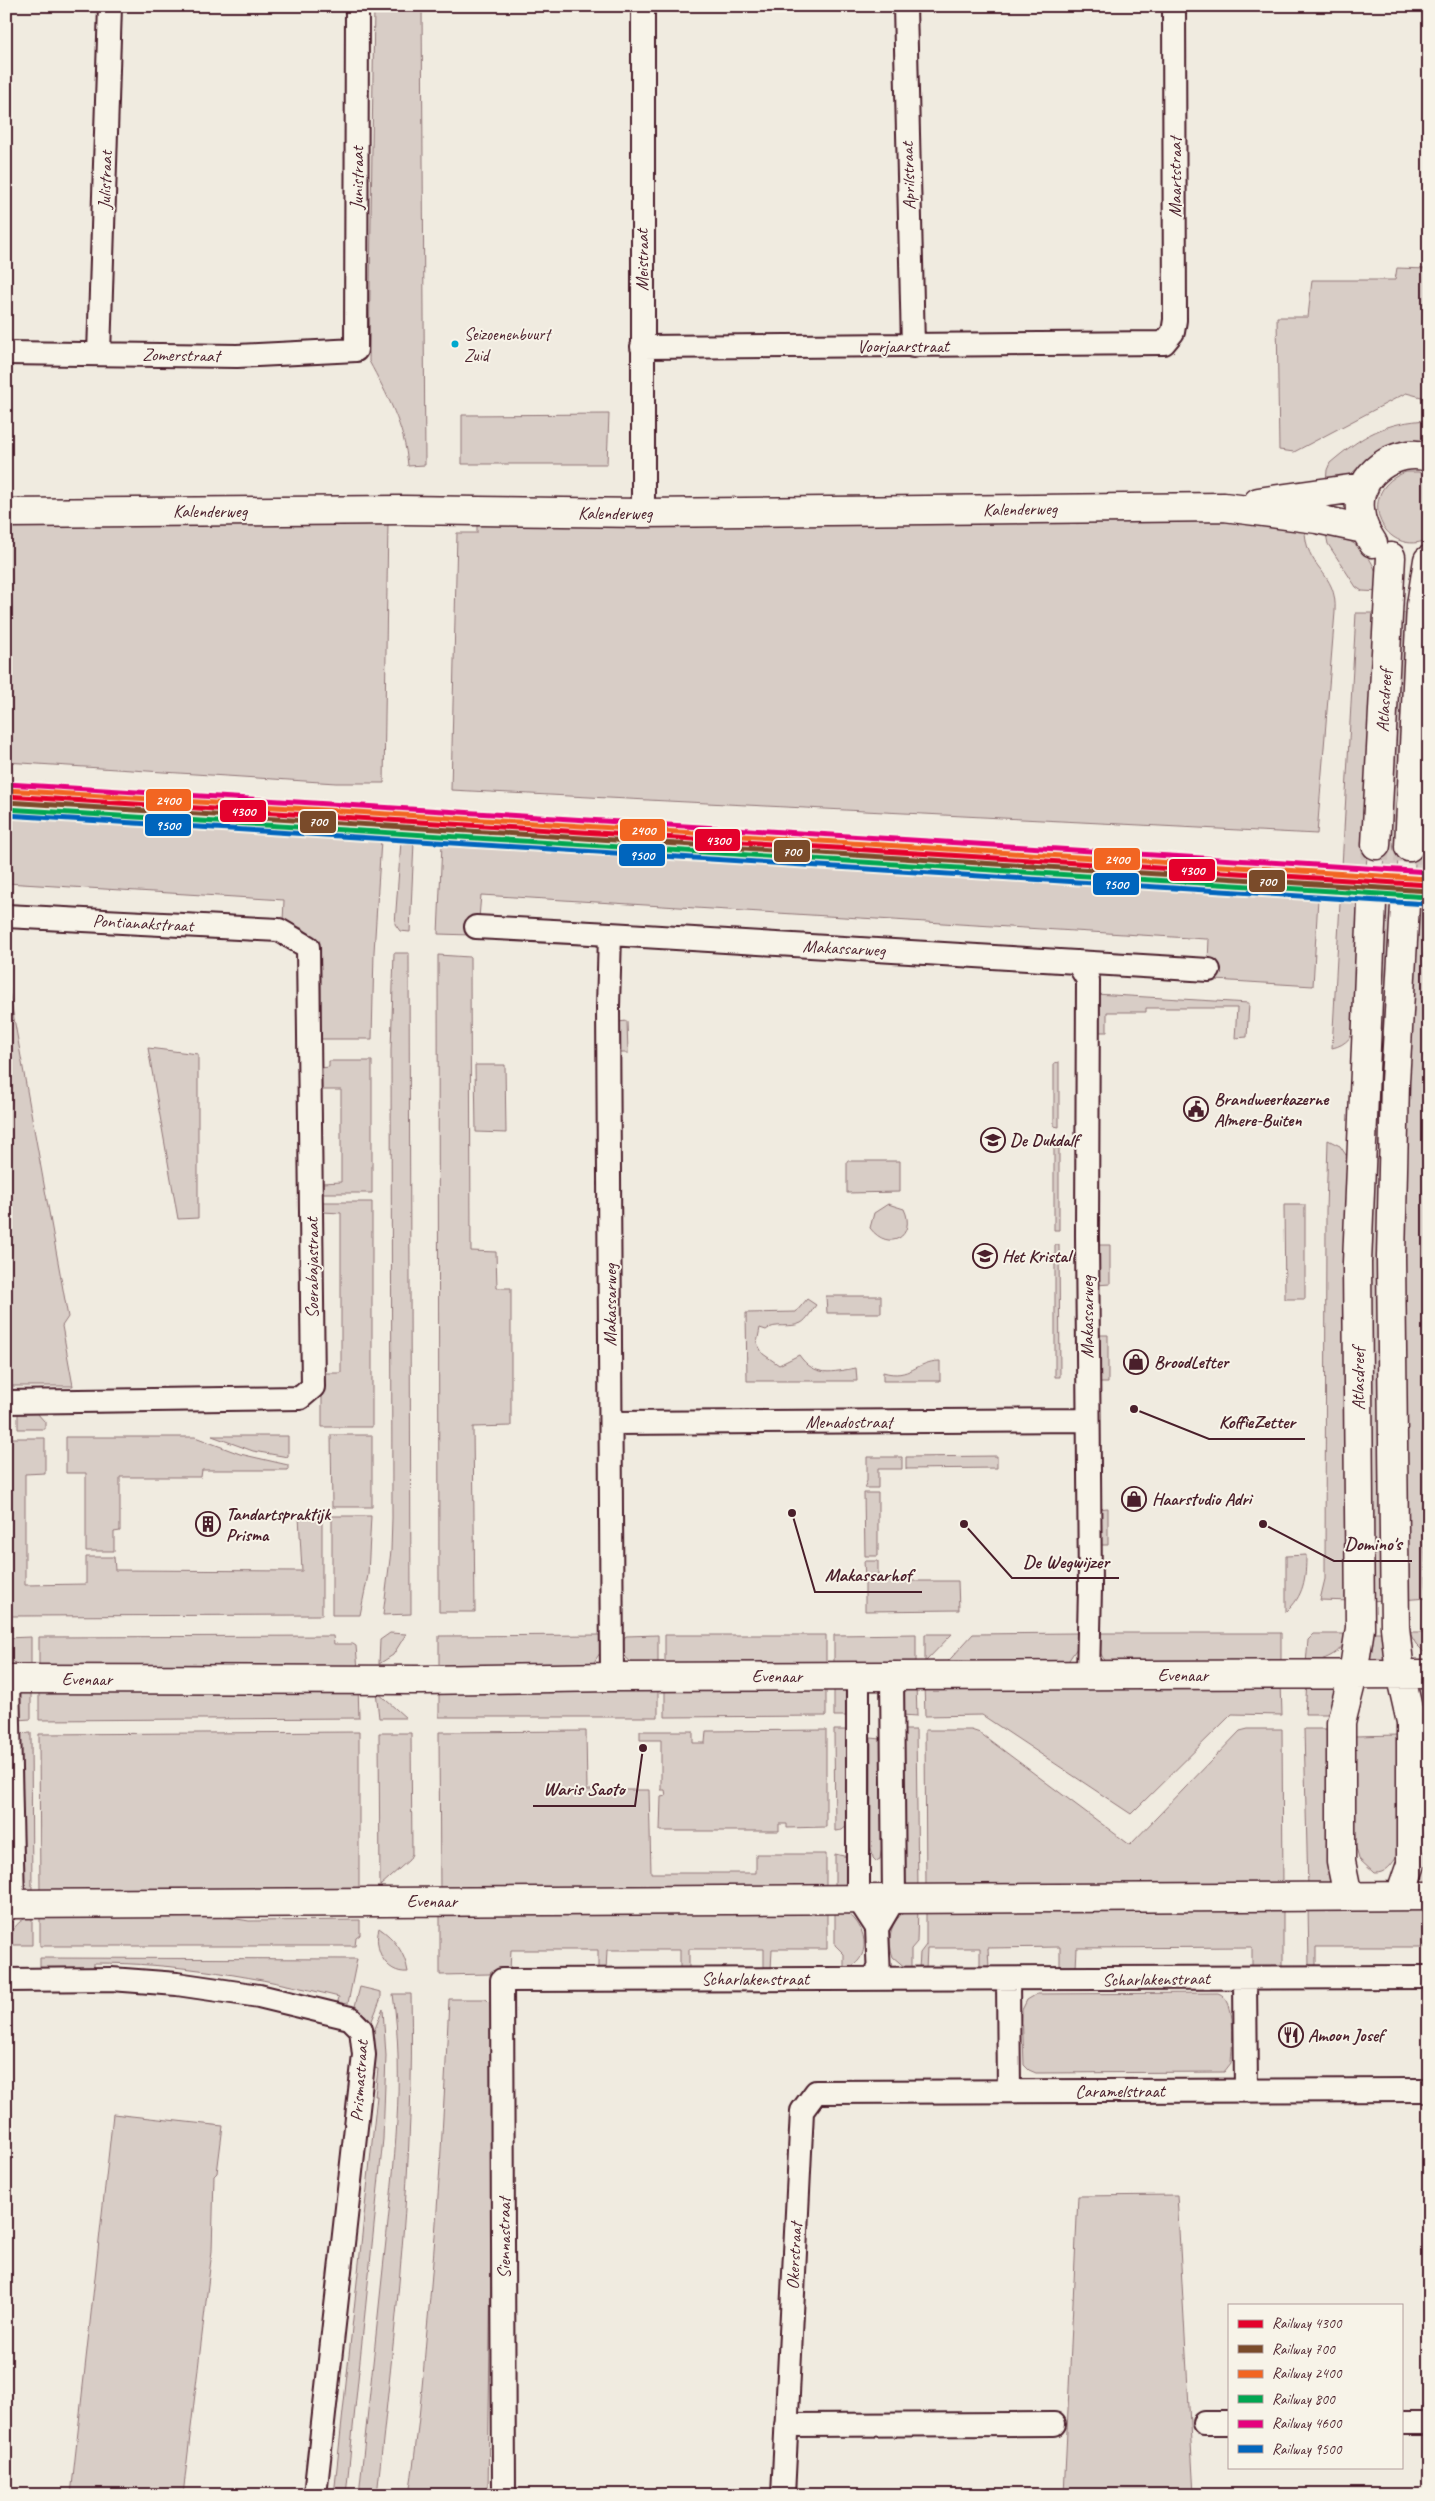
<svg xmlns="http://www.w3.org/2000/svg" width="1435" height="2501" font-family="Caveat,sans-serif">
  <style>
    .green { fill: #d8cdc6; stroke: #917678 }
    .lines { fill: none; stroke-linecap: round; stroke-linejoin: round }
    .secondary-tunnel { stroke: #cfc2bc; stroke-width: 28; stroke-dasharray: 28 14; stroke-linecap: butt }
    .street-casing { stroke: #4a1f2b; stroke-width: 26 }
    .secondary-casing { stroke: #4a1f2b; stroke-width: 31 }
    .street { stroke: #f7f3e8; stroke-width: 22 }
    .secondary { stroke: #f7f3e8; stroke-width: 28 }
    .rail-1-casing { stroke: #f7f3e8; stroke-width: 9 }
    .rail-2-casing { stroke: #f7f3e8; stroke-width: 9 }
    .rail-3-casing { stroke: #f7f3e8; stroke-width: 9 }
    .rail-4-casing { stroke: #f7f3e8; stroke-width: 9 }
    .rail-5-casing { stroke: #f7f3e8; stroke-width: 9 }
    .rail-6-casing { stroke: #f7f3e8; stroke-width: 9 }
    .rail-1 { stroke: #e4002b; stroke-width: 5 }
    .rail-2 { stroke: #7a4b2a; stroke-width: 5 }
    .rail-3 { stroke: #f26522; stroke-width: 5 }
    .rail-4 { stroke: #00a651; stroke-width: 5 }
    .rail-5 { stroke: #e5007d; stroke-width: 5 }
    .rail-6 { stroke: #0065bd; stroke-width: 5 }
    .bus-dot { fill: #00a9ce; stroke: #f7f3e8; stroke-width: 2 }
    .labels { text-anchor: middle; stroke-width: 4; stroke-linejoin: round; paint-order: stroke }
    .bus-label { font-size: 17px; fill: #4a1f2b; stroke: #f7f3e8; text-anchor: start }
    .street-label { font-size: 18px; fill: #4a1f2b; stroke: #f7f3e8 }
    .poi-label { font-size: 18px; font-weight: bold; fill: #4a1f2b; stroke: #f7f3e8; text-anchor: start }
    .leader { fill: none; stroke: #4a1f2b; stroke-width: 2 }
    .callout-dot { fill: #4a1f2b; stroke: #f7f3e8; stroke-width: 2 }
    .callout-label { font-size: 19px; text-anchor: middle; font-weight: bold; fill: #4a1f2b; stroke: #f7f3e8; stroke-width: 4; stroke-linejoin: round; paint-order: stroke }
    .line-badge { stroke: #f7f3e8; stroke-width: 2 }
    .badge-label { font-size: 14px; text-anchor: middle; font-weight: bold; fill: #fff }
  </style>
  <rect width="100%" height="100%" fill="#f0ebe0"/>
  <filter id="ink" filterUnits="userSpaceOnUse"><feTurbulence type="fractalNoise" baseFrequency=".02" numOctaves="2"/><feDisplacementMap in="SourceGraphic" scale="10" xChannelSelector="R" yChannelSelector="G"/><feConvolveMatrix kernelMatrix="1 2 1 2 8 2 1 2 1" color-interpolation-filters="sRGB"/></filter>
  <g filter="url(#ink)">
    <!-- green -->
    <path class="green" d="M374 6H422L425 465 408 466C405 426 387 395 369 361Z
      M1397 268 1429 269V399L1406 393 1294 452 1279 450 1277 317H1308L1312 280H1395Z
      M609 414 607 464H462V415Z
      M1429 420V444L1407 441 1393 444 1372 455 1351 474 1326 483 1327 470 1330 463C1363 435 1385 422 1429 420Z
      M1406 472H1418L1429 475V539C1384 560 1352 491 1406 472Z
      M1190 519 1305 527C1304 570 1338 570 1335 612L1317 834 451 790 457 533H477V521Z
      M388 522 384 783H336L6 762V524Z
      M1325 529C1358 543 1376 554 1380 592L1362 591 1356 587 1328 544Z
      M1356 613H1380L1358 1020C1354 1035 1347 1045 1332 1048Z
      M1398 613H1412L1389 1013 1386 1025 1373 1040Z
      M1429 620V1129L1423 1524 1427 1598 1401 1600 1407 1002Z
      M6 817 381 840 374 952 372 1039H321C321 1022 321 1004 321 987 321 954 322 929 283 922L284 900 6 883Z
      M401 841 414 842 410 932 400 931 395 924Z
      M442 844 1318 898 1313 986 1215 980 1216 962 1208 961 1209 939H1206L481 895 479 918 471 935 438 934Z
      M394 953H409L411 1614 383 1615 391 1551 392 1518 391 1051Z
      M438 955 470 957 471 1251 496 1252 497 1288H511V1426L473 1427 475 1612H439Z
      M6 974 68 1317 62 1326 73 1386H6Z
      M1095 994 1249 1003 1247 1037 1235 1038 1237 1008H1146V1012H1107V1032H1094Z
      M627 1021 628 1053H618V1022Z
      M148 1048 198 1054V1218L178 1219Z
      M329 1061H372V1193H322V1183L341 1182V1090H321V1068L329 1067Z
      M1059 1062V1127L1054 1126V1063Z
      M475 1065H505L506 1133 476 1132Z
      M1328 1140 1340 1146 1350 1161 1352 1601 1320 1600 1325 1579 1326 1211Z
      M1054 1142H1059V1230H1054Z
      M1372 1151 1382 1164 1383 1600 1371 1601 1369 1243Z
      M847 1161H900V1192L847 1193Z
      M322 1202H372V1427H322V1373H341V1213L322 1212Z
      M888 1204 904 1209C917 1236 889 1253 870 1228L874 1213Z
      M1284 1205H1305V1299H1285Z
      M1055 1245H1059L1060 1377H1055Z
      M1096 1245H1110V1284L1096 1285Z
      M826 1296H881V1313H827Z
      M807 1299 816 1305C812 1310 807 1320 801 1323 790 1329 775 1322 766 1330L760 1328 757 1343 763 1354 779 1365 799 1355C815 1378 832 1372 856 1368L857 1381H747L746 1313 796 1312Z
      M1096 1335H1108V1383H1096Z
      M940 1361V1381H883V1372C910 1380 916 1361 940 1361Z
      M18 1410 36 1412 45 1422V1429H18Z
      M331 1435H372V1507H332Z
      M212 1436H288V1457L253 1451Z
      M66 1437H195L240 1454 288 1465V1470H202L201 1477H120V1531L114 1532V1551H86V1473H66Z
      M7 1438H45V1473L25 1474V1585L86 1584V1557H114L115 1570 302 1571 299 1516H322V1615L11 1616 9 1613Z
      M997 1456V1468L906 1469V1457Z
      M867 1457H902V1469H878V1488H864L867 1481Z
      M864 1493H878V1556H865Z
      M1108 1508V1545H1100L1097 1509Z
      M332 1516H371L368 1575 360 1615H332Z
      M1306 1555C1306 1578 1304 1596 1286 1612V1556Z
      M864 1561H878V1581H958L959 1610 865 1611V1581L844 1580 846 1578H865Z
      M1370 1632H1384V1664L1370 1667 1368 1652Z
      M1409 1632H1429V1657L1416 1644Z
      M390 1633 406 1634 393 1655 379 1664 380 1640Z
      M1077 1633V1648L1067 1663 942 1668 973 1634Z
      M1099 1633H1281V1664H1109C1098 1655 1098 1646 1099 1633Z
      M916 1634V1668H834V1635Z
      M925 1634H952L925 1662Z
      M1314 1634H1344L1347 1636C1342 1655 1323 1660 1306 1664L1308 1640Z
      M601 1635 602 1650 592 1665 439 1670V1636Z
      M658 1635V1669C644 1666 623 1666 623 1647 623 1642 623 1639 626 1636Z
      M665 1635H826V1669H665Z
      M333 1636 334 1644H353L356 1646 358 1670 39 1673V1637Z
      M31 1637V1671C13 1665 6 1658 6 1638Z
      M1416 1681H1429V1714H1420Z
      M1281 1682 1282 1715 1232 1714 1131 1814 982 1715 925 1716 924 1684Z
      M1307 1682 1337 1684 1332 1714H1305Z
      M826 1684V1716L665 1717V1685Z
      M834 1684 849 1690 850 1716H834Z
      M916 1684 917 1716 901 1715V1689Z
      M658 1685V1717H439V1686Z
      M39 1686H358L359 1718 39 1720Z
      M31 1687V1719L16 1720V1691Z
      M376 1691 406 1718H379Z
      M1420 1728H1429V1887L1418 1886Z
      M1248 1729H1282L1283 1889 926 1891 925 1730H971L980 1733 1130 1845 1240 1731Z
      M1304 1729H1332L1338 1887 1308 1889Z
      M826 1730V1827L787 1828V1824H779V1831H660L661 1797 666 1796 665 1790H661V1740H640V1731H693V1743H705L706 1731Z
      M834 1730H850L848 1825 842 1830 835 1831Z
      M901 1730H916L918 1891 904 1886Z
      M586 1731 587 1790H649L651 1873H756V1854H826V1891L440 1893 439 1732Z
      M359 1732V1893L40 1894 39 1734Z
      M31 1733 32 1894 21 1892 15 1734Z
      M379 1733H411L412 1854 409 1860 380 1886Z
      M1398 1735V1855C1392 1864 1386 1874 1374 1873L1359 1859 1354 1841 1355 1736Z
      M871 1738 881 1739 882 1846 880 1859 876 1861 873 1858 871 1847Z
      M835 1854 848 1857 851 1886 835 1891Z
      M1308 1904H1429V1947H1316V1968H1309Z
      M1283 1905V1968H1252V1947L1077 1948 1076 1969H1060V1947L988 1948 989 1969H980V1948H927L926 1969H919L920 1953 926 1945V1906Z
      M918 1906 917 1942 911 1949V1969H907L893 1957C885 1934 893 1913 918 1906Z
      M827 1907V1949H772L771 1970H764V1949H689V1970H680V1950H607L606 1971H598V1950H511L510 1971H491L490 1974 440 1975V1908Z
      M835 1907C866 1915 877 1961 844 1969V1954L835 1945Z
      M189 1911 249 1921 360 1920V1935L356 1938 355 1946H40V1912Z
      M32 1915V1945H12C9 1929 18 1921 32 1915Z
      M379 1928C395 1939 405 1953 408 1972 385 1974 373 1948 379 1928Z
      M40 1958 357 1959 347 2008 337 2005 339 1997C259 1977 177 1963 94 1963V1971H40Z
      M360 1987 381 1992V1998L371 2023 365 2015 354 2010Z
      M1218 1993C1238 1999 1232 2046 1231 2063L1224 2072 1036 2073 1029 2070 1024 2065 1022 2010 1027 2000 1037 1994Z
      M393 1994H411C415 2162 395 2328 377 2495H359C368 2413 376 2332 385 2250 394 2166 405 2079 393 1994Z
      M449 1999H486L494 2007 488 2495H409C417 2443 422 2392 426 2340 437 2227 444 2113 449 1999Z
      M383 2009 386 2056 383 2139 346 2495H334L377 2096H375L378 2069 371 2067 374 2031Z
      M113 2114 223 2126 217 2173 214 2176 212 2251 183 2495H71Z
      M1177 2195 1194 2495H1064L1078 2196Z"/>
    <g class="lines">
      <!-- secondary-tunnel -->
      <path class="secondary-tunnel" d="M1372 902 1376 845
        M1405 905 1409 847"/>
      <defs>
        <path id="street" d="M905 6 913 346
          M642 347 1164 343 1173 332 1175 320 1174 6
          M6 353 237 356 356 350 357 6
          M99 354 110 6
          M643 513V6
          M6 916 279 930 308 947 313 1387 300 1398 6 1402
          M476 927 610 934
          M1077 962 1088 980 1087 1236 1090 1588 1088 1675
          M611 1423 1087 1420
          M858 1676V1899L877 1928 894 1899 892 1676
          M6 1677 8 1679 13 1903 6 1910
          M612 1677 608 1007 610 934 1209 970
          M877 1928 879 1978
          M1245 1978 1246 2090
          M6 1980 111 1979 177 1984 259 1996 350 2018 361 2029 364 2055 315 2495
          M1008 1980 1009 2091
          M1204 2423H1229
          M1401 2424H1429
          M786 2425 1054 2424
          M504 2495 502 1980 1429 1977
          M783 2495 802 2111 816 2092 1429 2090"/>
        <path id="secondary" d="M1258 502 1364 487
          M6 513 402 510 643 513 1224 507 1317 519 1364 529
          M1373 543C1366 532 1361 523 1360 510 1356 474 1396 447 1429 457
          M1376 845 1391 557
          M1409 847 1421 605 1428 560
          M6 1679 422 1680 612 1677 1429 1674
          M1348 1896 1341 1862V1723L1353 1675 1360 1628 1357 1263 1372 902
          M1400 1896 1411 1864V1722L1400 1673 1395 1627 1391 1257 1395 1082 1405 905
          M6 1904 1429 1896"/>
      </defs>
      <!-- street casing -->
      <use href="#street" class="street-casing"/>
      <!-- secondary casing -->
      <use href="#secondary" class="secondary-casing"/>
      <!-- street -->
      <use href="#street" class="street"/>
      <!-- secondary -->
      <use href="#secondary" class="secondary"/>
      <defs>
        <path id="rail-1" d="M6 796 1429 885"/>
        <path id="rail-2" d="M6 802 1429 891"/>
        <path id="rail-3" d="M6 790 1429 879"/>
        <path id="rail-4" d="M6 809 1428 897"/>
        <path id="rail-5" d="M7 784 1429 872"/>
        <path id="rail-6" d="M6 815 1428 904"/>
      </defs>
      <!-- rail-1 casing -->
      <use href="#rail-1" class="rail-1-casing"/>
      <!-- rail-2 casing -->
      <use href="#rail-2" class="rail-2-casing"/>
      <!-- rail-3 casing -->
      <use href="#rail-3" class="rail-3-casing"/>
      <!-- rail-4 casing -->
      <use href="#rail-4" class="rail-4-casing"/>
      <!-- rail-5 casing -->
      <use href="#rail-5" class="rail-5-casing"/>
      <!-- rail-6 casing -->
      <use href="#rail-6" class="rail-6-casing"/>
      <!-- rail-1 -->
      <use href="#rail-1" class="rail-1"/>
      <!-- rail-2 -->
      <use href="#rail-2" class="rail-2"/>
      <!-- rail-3 -->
      <use href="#rail-3" class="rail-3"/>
      <!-- rail-4 -->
      <use href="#rail-4" class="rail-4"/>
      <!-- rail-5 -->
      <use href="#rail-5" class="rail-5"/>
      <!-- rail-6 -->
      <use href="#rail-6" class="rail-6"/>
    </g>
  </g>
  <!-- icons -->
  <defs>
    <symbol id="civic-ring" viewBox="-11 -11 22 22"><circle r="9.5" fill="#f7f3e8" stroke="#4a1f2b" stroke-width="1.5"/><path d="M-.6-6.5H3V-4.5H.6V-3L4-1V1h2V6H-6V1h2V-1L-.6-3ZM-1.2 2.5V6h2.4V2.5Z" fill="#4a1f2b"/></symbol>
    <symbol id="school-ring" viewBox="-11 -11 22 22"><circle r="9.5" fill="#f7f3e8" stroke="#4a1f2b" stroke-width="1.5"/><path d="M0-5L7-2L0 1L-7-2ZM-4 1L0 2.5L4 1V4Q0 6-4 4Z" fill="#4a1f2b"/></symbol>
    <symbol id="shop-ring" viewBox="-11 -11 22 22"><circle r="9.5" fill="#f7f3e8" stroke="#4a1f2b" stroke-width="1.5"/><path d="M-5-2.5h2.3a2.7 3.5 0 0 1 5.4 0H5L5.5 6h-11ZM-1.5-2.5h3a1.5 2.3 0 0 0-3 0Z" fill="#4a1f2b"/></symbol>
    <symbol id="building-ring" viewBox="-11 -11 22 22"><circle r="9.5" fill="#f7f3e8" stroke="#4a1f2b" stroke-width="1.5"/><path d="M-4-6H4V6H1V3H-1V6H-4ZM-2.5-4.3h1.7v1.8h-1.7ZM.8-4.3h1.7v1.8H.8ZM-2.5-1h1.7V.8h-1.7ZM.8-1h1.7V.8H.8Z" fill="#4a1f2b"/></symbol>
    <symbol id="restaurant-ring" viewBox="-11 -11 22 22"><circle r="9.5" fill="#f7f3e8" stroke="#4a1f2b" stroke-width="1.5"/><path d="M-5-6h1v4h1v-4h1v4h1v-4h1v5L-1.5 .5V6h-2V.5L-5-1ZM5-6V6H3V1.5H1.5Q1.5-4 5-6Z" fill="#4a1f2b"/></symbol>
  </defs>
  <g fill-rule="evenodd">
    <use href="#civic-ring" x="1182" y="1095" width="28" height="28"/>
    <use href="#school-ring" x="979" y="1126" width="28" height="28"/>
    <use href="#school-ring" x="971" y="1242" width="28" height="28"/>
    <use href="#shop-ring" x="1122" y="1348" width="28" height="28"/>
    <use href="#shop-ring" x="1120" y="1485" width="28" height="28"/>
    <use href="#building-ring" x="194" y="1510" width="28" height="28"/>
    <use href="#restaurant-ring" x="1277" y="2021" width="28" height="28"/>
  </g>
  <!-- markers -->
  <circle class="bus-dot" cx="455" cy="344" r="4.5"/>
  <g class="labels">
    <!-- bus labels -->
    <g class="bus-label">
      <text x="464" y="340">Seizoenenbuurt<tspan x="464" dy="21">Zuid</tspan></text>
    </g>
    <!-- street labels -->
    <g class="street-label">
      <text transform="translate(908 176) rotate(-92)" y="6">Aprilstraat</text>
      <text transform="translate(1175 177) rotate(-90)" y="6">Maartstraat</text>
      <text transform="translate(357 178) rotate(-90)" y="6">Junistraat</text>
      <text transform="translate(105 180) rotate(-88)" y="6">Julistraat</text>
      <text transform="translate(642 260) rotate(-90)" y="6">Meistraat</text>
      <text x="903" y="352">Voorjaarstraat</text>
      <text transform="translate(181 355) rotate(1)" y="6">Zomerstraat</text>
      <text transform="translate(1020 509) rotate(-1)" y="6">Kalenderweg</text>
      <text x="210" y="517">Kalenderweg</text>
      <text x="615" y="519">Kalenderweg</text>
      <text transform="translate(1384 701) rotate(-87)" y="6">Atlasdreef</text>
      <text transform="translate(143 923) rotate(3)" y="6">Pontianakstraat</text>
      <text transform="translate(844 948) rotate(3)" y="6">Makassarweg</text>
      <text transform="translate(312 1268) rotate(-90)" y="6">Soerabajastraat</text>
      <text transform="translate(610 1305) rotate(-90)" y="6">Makassarweg</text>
      <text transform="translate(1087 1317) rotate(-90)" y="6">Makassarweg</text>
      <text transform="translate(1358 1379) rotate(-90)" y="6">Atlasdreef</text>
      <text x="849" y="1428">Menadostraat</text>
      <text x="1183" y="1681">Evenaar</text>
      <text x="777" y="1682">Evenaar</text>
      <text x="87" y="1685">Evenaar</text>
      <text x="432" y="1907">Evenaar</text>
      <text x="755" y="1985">Scharlakenstraat</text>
      <text transform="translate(1156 1979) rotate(-1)" y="6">Scharlakenstraat</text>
      <text transform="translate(359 2081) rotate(-86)" y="6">Prismastraat</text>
      <text x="1120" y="2097">Caramelstraat</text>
      <text transform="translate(504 2238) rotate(-90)" y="6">Siennastraat</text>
      <text transform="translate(794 2256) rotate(-87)" y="6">Okerstraat</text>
    </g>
    <!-- poi labels -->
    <g class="poi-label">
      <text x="1214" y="1105">Brandweerkazerne<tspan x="1214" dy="21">Almere-Buiten</tspan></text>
      <text x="1010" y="1146">De Dukdalf</text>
      <text x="1002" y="1262">Het Kristal</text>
      <text x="1154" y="1368">BroodLetter</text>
      <text x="1152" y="1505">Haarstudio Adri</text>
      <text x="226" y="1520">Tandartspraktijk<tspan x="226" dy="21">Prisma</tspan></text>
      <text x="1308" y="2041">Amoon Josef</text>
    </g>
  </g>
  <!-- callouts -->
  <path class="leader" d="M1134 1409L1209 1439H1305M1263 1524L1334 1561H1412M964 1524L1012 1578H1119M792 1513L815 1592H922M643 1748L635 1806H533"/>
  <g class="callout-dot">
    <circle cx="1134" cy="1409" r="5"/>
    <circle cx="1263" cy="1524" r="5"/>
    <circle cx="964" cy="1524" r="5"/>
    <circle cx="792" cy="1513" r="5"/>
    <circle cx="643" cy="1748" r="5"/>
  </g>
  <g class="callout-label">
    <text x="1257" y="1428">KoffieZetter</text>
    <text x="1373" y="1550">Domino's</text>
    <text x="1066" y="1568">De Wegwijzer</text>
    <text x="868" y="1581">Makassarhof</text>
    <text x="584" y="1795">Waris Saoto</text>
  </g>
  <g class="line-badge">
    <rect x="145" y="788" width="47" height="24" rx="5" fill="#f26522"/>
    <rect x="219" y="799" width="48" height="24" rx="5" fill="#e4002b"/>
    <rect x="299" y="810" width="38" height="24" rx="5" fill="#7a4b2a"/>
    <rect x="144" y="813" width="48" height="24" rx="5" fill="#0065bd"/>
    <rect x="619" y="818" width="47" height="24" rx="5" fill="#f26522"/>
    <rect x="694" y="828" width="47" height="24" rx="5" fill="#e4002b"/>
    <rect x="773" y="839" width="38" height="24" rx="5" fill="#7a4b2a"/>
    <rect x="618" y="843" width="48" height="24" rx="5" fill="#0065bd"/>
    <rect x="1093" y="847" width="48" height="24" rx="5" fill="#f26522"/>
    <rect x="1168" y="858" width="48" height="24" rx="5" fill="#e4002b"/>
    <rect x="1248" y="869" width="38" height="24" rx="5" fill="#7a4b2a"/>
    <rect x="1092" y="872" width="48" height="24" rx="5" fill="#0065bd"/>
  </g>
  <g class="badge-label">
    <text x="168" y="805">2400</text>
    <text x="243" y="816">4300</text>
    <text x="318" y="826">700</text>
    <text x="168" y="830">9500</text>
    <text x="643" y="835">2400</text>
    <text x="718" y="845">4300</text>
    <text x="792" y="856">700</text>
    <text x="642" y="860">9500</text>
    <text x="1117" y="864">2400</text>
    <text x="1192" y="875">4300</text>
    <text x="1267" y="886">700</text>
    <text x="1116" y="889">9500</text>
  </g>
  <!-- margin -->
  <rect width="1435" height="2501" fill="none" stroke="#f7f3e8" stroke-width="25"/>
  <rect x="12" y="12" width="1410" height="2476" fill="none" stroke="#4a1f2b" stroke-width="2" filter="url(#ink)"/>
  <!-- legend -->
  <rect x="1228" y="2304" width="175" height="165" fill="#f7f3e8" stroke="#b29e9c"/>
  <rect x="1238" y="2320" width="25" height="8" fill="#e4002b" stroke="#b29e9c"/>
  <text x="1272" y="2328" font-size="15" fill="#4a1f2b">Railway 4300</text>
  <rect x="1238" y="2345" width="25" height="8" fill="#7a4b2a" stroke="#b29e9c"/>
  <text x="1272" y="2354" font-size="15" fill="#4a1f2b">Railway 700</text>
  <rect x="1238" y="2370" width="25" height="8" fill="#f26522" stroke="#b29e9c"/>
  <text x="1272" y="2378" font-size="15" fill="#4a1f2b">Railway 2400</text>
  <rect x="1238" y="2395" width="25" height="8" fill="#00a651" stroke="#b29e9c"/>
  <text x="1272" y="2404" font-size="15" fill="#4a1f2b">Railway 800</text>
  <rect x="1238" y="2420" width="25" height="8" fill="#e5007d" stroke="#b29e9c"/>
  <text x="1272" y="2428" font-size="15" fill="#4a1f2b">Railway 4600</text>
  <rect x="1238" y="2445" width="25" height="8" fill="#0065bd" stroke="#b29e9c"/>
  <text x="1272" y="2454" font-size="15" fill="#4a1f2b">Railway 9500</text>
</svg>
